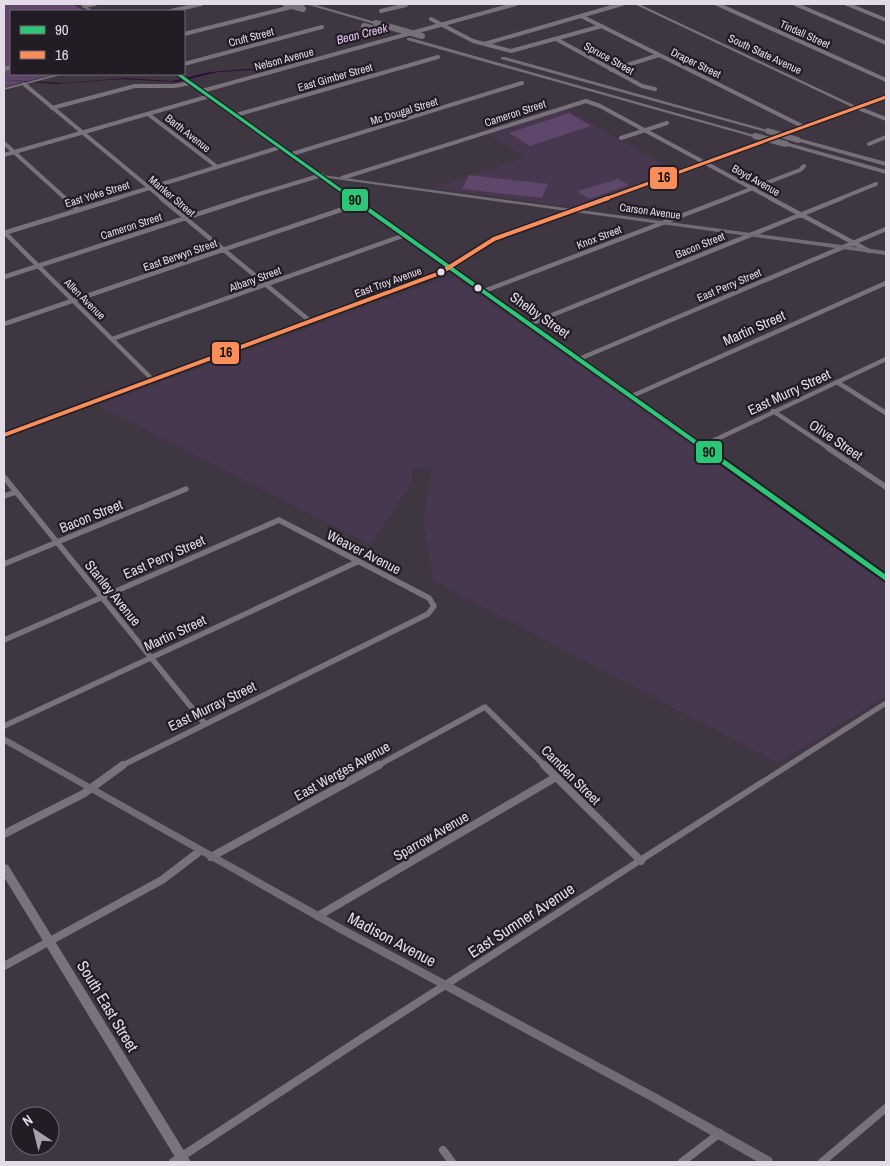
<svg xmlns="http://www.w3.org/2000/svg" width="890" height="1166" font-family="'Archivo Narrow',sans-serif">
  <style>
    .built { fill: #47374f }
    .green { fill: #5f466b }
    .water { fill: #2e0f39 }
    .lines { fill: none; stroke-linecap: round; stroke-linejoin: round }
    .minor-far3 { stroke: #79727c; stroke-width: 4 }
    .minor-far2 { stroke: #79727c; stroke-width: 4.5 }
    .minor-far1 { stroke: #79727c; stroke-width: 5.5 }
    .minor { stroke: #79727c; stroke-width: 8 }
    .tertiary { fill: #79727c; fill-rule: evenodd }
    .secondary { fill: #736c76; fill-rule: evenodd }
    .primary { fill: #7a727d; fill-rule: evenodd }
    .motorway { fill: #757077; fill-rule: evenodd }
    .motorway-bridge { stroke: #757077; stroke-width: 6 }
    .bus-1-far2-casing { stroke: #221c25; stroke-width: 5.5 }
    .bus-1-far1-casing { stroke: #221c25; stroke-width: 7 }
    .bus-1-casing { stroke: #221c25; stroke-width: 9 }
    .bus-2-far1-casing { stroke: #221c25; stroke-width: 5.5 }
    .bus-2-casing { stroke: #221c25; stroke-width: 7 }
    .bus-1-far2 { stroke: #2dc577; stroke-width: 3 }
    .bus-1-far1 { stroke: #2dc577; stroke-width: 4 }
    .bus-1 { stroke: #2dc577; stroke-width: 5 }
    .bus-2-far1 { stroke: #fa8e5a; stroke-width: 3 }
    .bus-2 { stroke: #fa8e5a; stroke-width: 4 }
    .bus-dot { fill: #e4dbe8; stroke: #221c25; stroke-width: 2 }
    .labels { text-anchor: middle; stroke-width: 4.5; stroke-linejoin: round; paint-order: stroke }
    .far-street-label { font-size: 11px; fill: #e4dbe8; stroke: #221c25 }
    .far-water-label { font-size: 12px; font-style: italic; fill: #e7c8f6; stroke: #221c25 }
    .street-label { font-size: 14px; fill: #e4dbe8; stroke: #221c25 }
    .near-street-label { font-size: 16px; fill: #e4dbe8; stroke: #221c25 }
    .line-badge { stroke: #221c25; stroke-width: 2 }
    .pale-badge-label { font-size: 14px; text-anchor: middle; font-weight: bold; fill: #111 }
  </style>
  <rect width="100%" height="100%" fill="#3e3641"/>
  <!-- built -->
  <path class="built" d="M565 109 675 170 573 207 432 188 525 157 488 134Z
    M448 277 457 279 886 584V696L778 763 434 581 423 522 431 468 412 469V483L370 545 98 405Z"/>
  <!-- green -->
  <path class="green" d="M4 4H73L84 11H11V74H55L4 87Z
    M569 113 591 126 530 146 509 133Z
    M469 175 548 184 542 198 462 189Z
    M618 179 629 185 589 199 577 191Z"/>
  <!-- water -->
  <path class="water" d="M247 69H270L218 72 177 82 121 79 56 84 4 80 64 83 125 78 172 81 210 72Z"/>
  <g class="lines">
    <!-- minor-far3 -->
    <path class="minor-far3" d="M717 4 886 80
      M795 4 886 43
      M847 4 886 20
      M84 6 95 4
      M171 11 201 4
      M381 11 406 5
      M581 16 804 127
      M431 19 473 41 511 51 602 26
      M184 34 303 4
      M556 39 642 86 655 89
      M484 44 622 4
      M184 64 322 27
      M4 69 11 67
      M611 70 659 55
      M24 84 163 199
      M202 91 516 4
      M52 108 135 86H174L191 83
      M858 108 886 119
      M148 114 216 166
      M236 115 438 57
      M621 138 667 123
      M4 143 66 199
      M869 144 886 137
      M292 154 522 83
      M4 155 210 96
      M342 178 586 101 600 106 772 199
      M114 199 281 147
      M243 199 322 175
      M725 199 800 170 804 166
      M839 199 876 184"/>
    <!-- minor-far2 -->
    <path class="minor-far2" d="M64 198 77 209
      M161 198 310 321
      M770 198 869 251
      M4 232 153 380
      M4 233 118 198
      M4 277 247 198
      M484 291 728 198
      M4 324 361 203
      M530 324 842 198
      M112 339 405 235
      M579 359 886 229
      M837 382 886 413
      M632 396 886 283
      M773 411 830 449
      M702 446 886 359"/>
    <!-- minor-far1 -->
    <path class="minor-far1" d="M828 448 886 487
      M4 477 205 724
      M4 496 16 492
      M4 564 186 489
      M4 640 279 520 429 598 434 606 428 614 121 766
      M4 726 357 562
      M377 766 485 707 545 766"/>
    <!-- minor -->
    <path class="minor" d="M544 765 641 861
      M4 834 83 794 123 765
      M211 857 379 765
      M318 916 556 777
      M4 966 162 880 200 851
      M443 1150 452 1162
      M682 1162 720 1133
      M822 1162 886 1108"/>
    <!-- tertiary -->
    <path class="tertiary" d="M634 4H639L860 108 856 109Z
      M58 74H64L4 90V88Z
      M886 700V706L367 1040 181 1162H168L170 1159 361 1034Z"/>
    <!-- secondary -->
    <path class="secondary" d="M79 4H83L93 11H89Z
      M176 74H181L323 175 573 209 886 96V99L580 210 886 251V255L574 212 496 240 454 268 886 575V580H883L450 270 442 274 4 437V433L438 272 446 268ZM328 178 567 211 492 238 450 265Z
      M4 736 344 926 659 1095 772 1158 773 1162H758L651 1101 338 932 4 743Z"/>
    <!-- primary -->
    <path class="primary" d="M4 864 8 865 191 1162H178L4 877Z"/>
    <!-- motorway -->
    <path class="motorway" d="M305 4H313L379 23 374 24Z
      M407 38H411L758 136 753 137 407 40Z
      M501 57H505L771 131 766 132 501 59Z
      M798 138 886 162V166L796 141V139Z
      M786 142 886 170V174L784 145 783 144Z"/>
    <!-- motorway-bridge -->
    <path class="motorway-bridge" d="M285 4 303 9
      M376 23 422 36
      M364 26 385 32
      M768 131 798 140
      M755 136 786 144"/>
    <defs>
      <path id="bus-1-far2" d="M178 74 353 199"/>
      <path id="bus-1-far1" d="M352 198 705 449"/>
      <path id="bus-1" d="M704 448 886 578"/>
      <path id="bus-2-far1" d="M605 199 886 97"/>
      <path id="bus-2" d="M4 435 440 273 494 239 608 198"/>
    </defs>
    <!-- bus-1-far2 casing -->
    <use href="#bus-1-far2" class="bus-1-far2-casing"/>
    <!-- bus-1-far1 casing -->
    <use href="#bus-1-far1" class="bus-1-far1-casing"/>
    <!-- bus-1 casing -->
    <use href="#bus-1" class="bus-1-casing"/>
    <!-- bus-2-far1 casing -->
    <use href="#bus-2-far1" class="bus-2-far1-casing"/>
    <!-- bus-2 casing -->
    <use href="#bus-2" class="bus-2-casing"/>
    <!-- bus-1-far2 -->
    <use href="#bus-1-far2" class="bus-1-far2"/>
    <!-- bus-1-far1 -->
    <use href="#bus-1-far1" class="bus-1-far1"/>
    <!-- bus-1 -->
    <use href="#bus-1" class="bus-1"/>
    <!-- bus-2-far1 -->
    <use href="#bus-2-far1" class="bus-2-far1"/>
    <!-- bus-2 -->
    <use href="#bus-2" class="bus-2"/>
  </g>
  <!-- markers -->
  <g class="bus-dot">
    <circle cx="441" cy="272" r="4.5"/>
    <circle cx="478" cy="288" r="4.5"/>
  </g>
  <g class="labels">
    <!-- far-street labels -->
    <g class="far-street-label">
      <text transform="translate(805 34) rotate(24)" y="4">Tindall Street</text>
      <text transform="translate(251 37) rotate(-15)" y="4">Cruft Street</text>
      <text transform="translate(765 54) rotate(25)" y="4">South State Avenue</text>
      <text transform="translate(609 58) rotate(29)" y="4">Spruce Street</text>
      <text transform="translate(284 59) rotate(-15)" y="4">Nelson Avenue</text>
      <text transform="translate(696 63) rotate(26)" y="4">Draper Street</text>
      <text transform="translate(335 77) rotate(-16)" y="4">East Gimber Street</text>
      <text transform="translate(404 111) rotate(-17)" y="4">Mc Dougal Street</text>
      <text transform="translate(515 113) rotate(-18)" y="4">Cameron Street</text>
      <text transform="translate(188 133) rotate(38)" y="4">Barth Avenue</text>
      <text transform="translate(756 180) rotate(29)" y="4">Boyd Avenue</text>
      <text transform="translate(97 194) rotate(-17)" y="4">East Yoke Street</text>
      <text transform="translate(172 196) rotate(40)" y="4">Manker Street</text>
      <text transform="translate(650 211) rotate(8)" y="4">Carson Avenue</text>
      <text transform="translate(131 226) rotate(-18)" y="4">Cameron Street</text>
      <text transform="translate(599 237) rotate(-21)" y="4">Knox Street</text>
      <text transform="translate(700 245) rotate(-22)" y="4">Bacon Street</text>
      <text transform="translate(180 255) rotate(-19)" y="4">East Berwyn Street</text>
      <text transform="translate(255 279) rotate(-20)" y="4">Albany Street</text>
      <text transform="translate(388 282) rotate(-20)" y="4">East Troy Avenue</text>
      <text transform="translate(729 285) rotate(-23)" y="4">East Perry Street</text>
      <text transform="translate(85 299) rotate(45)" y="4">Allen Avenue</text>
    </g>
    <!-- far-water labels -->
    <g class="far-water-label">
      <text transform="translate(362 34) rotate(-14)" y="4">Bean Creek</text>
    </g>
    <!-- street labels -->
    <g class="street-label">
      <text transform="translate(540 315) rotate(35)" y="5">Shelby Street</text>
      <text transform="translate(754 328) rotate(-24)" y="5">Martin Street</text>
      <text transform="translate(789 392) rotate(-25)" y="5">East Murry Street</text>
      <text transform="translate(836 440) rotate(34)" y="5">Olive Street</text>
      <text transform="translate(91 516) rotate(-22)" y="5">Bacon Street</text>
      <text transform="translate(364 552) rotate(27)" y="5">Weaver Avenue</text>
      <text transform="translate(164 557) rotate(-24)" y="5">East Perry Street</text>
      <text transform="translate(113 593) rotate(51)" y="5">Stanley Avenue</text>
      <text transform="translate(175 633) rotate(-25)" y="5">Martin Street</text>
      <text transform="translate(212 706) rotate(-26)" y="5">East Murray Street</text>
      <text transform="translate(342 771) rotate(-29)" y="5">East Werges Avenue</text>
      <text transform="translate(571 775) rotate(45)" y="5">Camden Street</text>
      <text transform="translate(431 836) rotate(-30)" y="5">Sparrow Avenue</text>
    </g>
    <!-- near-street labels -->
    <g class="near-street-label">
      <text transform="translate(521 920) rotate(-33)" y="6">East Sumner Avenue</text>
      <text transform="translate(392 939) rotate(28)" y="6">Madison Avenue</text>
      <text transform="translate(108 1006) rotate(59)" y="6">South East Street</text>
    </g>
  </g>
  <g class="line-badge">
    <rect x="649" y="166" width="29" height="24" rx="5" fill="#fa8e5a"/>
    <rect x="341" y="188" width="28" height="24" rx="5" fill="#2dc577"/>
    <rect x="211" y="341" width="29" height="24" rx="5" fill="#fa8e5a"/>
    <rect x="695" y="440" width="28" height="24" rx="5" fill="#2dc577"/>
  </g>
  <g class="pale-badge-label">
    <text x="664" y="182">16</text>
    <text x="355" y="205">90</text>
    <text x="226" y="357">16</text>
    <text x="709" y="457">90</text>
  </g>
  <!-- border -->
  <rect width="890" height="1166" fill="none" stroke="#e4dbe8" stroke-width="10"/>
  <!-- legend -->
  <rect x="10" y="10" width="175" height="65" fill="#221c25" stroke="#706873"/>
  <rect x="20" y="26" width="25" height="8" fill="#2dc577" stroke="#706873"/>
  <text x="55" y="35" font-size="15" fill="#e4dbe8">90</text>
  <rect x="20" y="51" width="25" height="8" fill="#fa8e5a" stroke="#706873"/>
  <text x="55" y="60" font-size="15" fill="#e4dbe8">16</text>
  <!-- north arrow -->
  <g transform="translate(35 1131) rotate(325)"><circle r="24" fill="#221c25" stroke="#706873"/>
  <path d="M0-4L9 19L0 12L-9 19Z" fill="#aaa1ae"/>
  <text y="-8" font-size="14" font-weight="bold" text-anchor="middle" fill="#e4dbe8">N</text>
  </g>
</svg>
